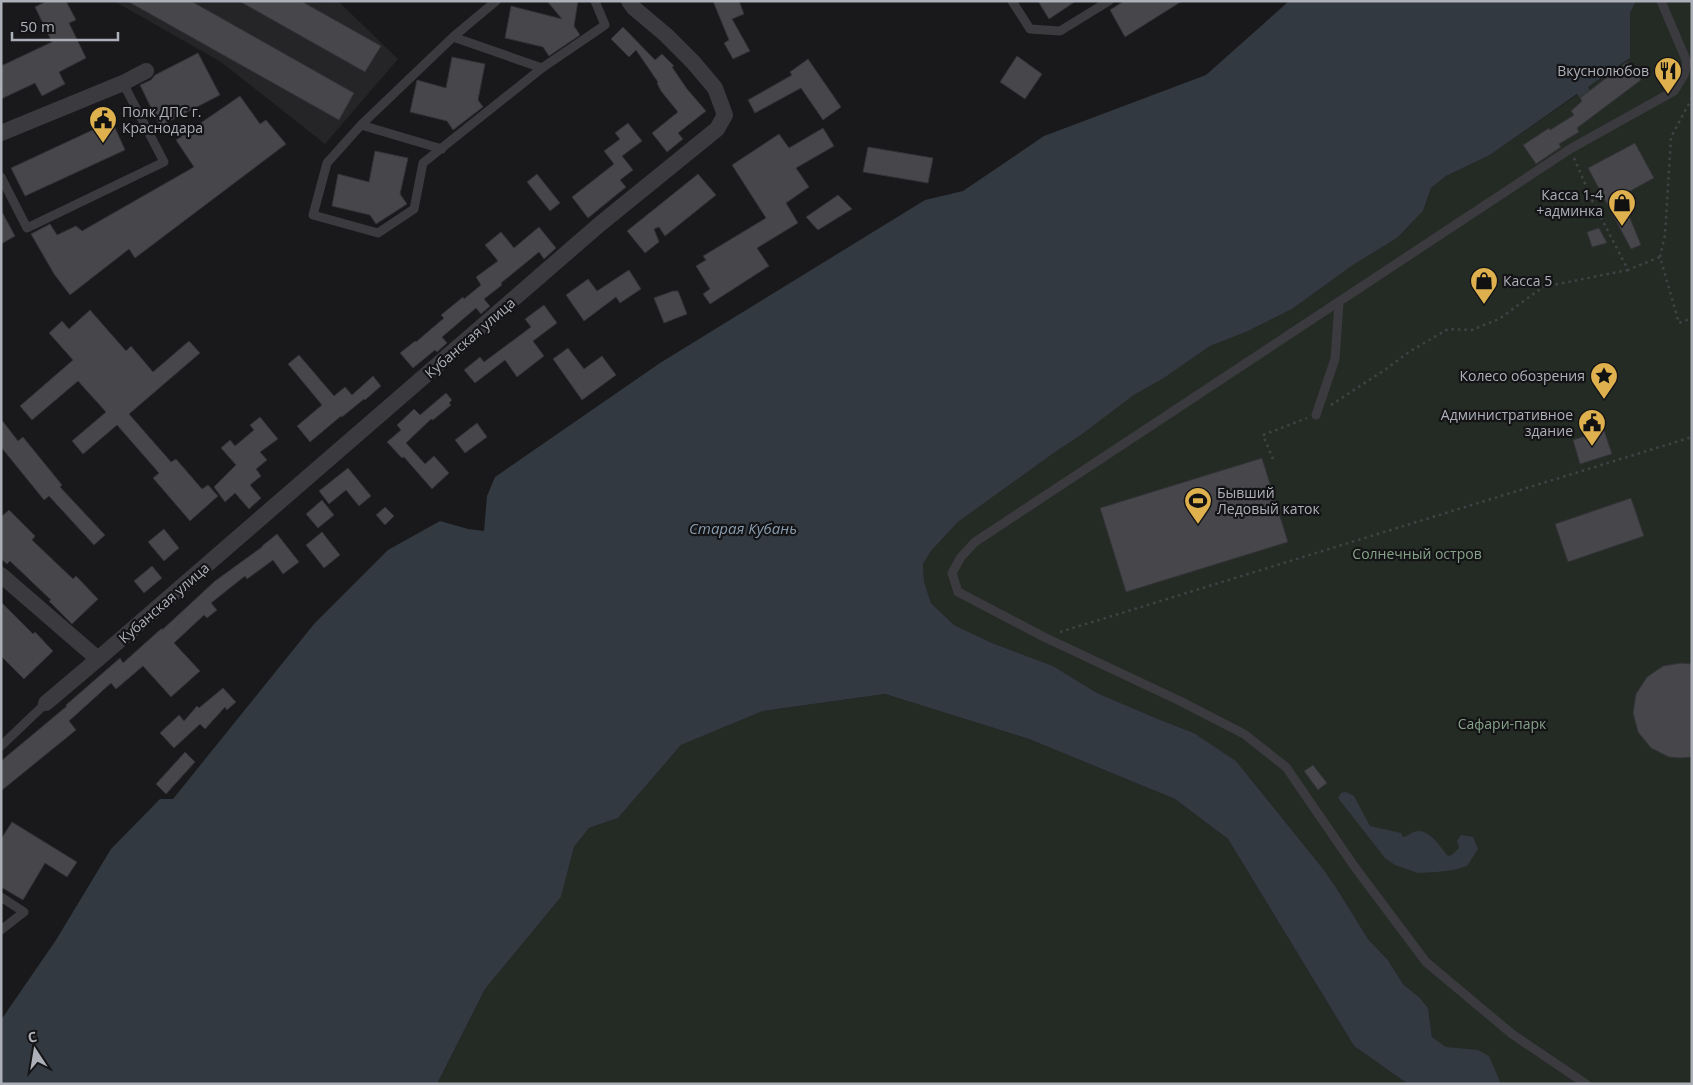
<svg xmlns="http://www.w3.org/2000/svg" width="1693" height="1085" font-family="'Open Sans',sans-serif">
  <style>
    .built { fill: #252528 }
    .green { fill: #242b25 }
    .water { fill: #323940 }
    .building { fill: #46464b; stroke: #333337 }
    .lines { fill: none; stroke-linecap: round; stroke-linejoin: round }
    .path { stroke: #414246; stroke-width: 2.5; stroke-dasharray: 2.5 4; stroke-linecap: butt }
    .service { stroke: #3b3b3f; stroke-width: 9 }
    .minor { stroke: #3b3b3f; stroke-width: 16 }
    .labels { text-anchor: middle; stroke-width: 4.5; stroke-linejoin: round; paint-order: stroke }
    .poi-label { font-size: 14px; fill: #adb0b9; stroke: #141416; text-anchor: end }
    .street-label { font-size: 14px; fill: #adb0b9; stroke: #141416 }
    .park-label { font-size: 14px; fill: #86a289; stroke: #141416 }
    .water-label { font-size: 15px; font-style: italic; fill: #889cb0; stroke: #141416 }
  </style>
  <rect width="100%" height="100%" fill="#19191b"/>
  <!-- built -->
  <path class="built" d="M114 1H325L328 3 330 1H338L398 59 325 144 221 62Z"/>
  <!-- green -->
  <path class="green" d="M1636 1H1692V1084H1501L1499 1080 1461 1050 1446 1047 1432 1037 1428 1008 1420 998 1403 984 1388 960 1368 939 1337 889 1324 870 1236 761 1194 733 1158 719 1097 693 1053 666 992 643 954 625 931 603 924 582 923 564 931 551 958 522 1058 450 1081 435 1134 395 1164 378 1210 346 1246 332 1292 309 1353 265 1397 238 1423 211 1431 188 1446 176 1490 155 1630 58V13Z
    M885 694 1029 739 1175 799 1228 839 1354 1046 1408 1084H437L485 989 561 897 574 847 589 828 618 818 681 745 763 711Z"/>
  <!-- water -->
  <path class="water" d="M1289 1H1636L1630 13V58L1588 87 1590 91 1580 98 1577 94 1490 155 1446 176 1431 188 1423 211 1397 238 1353 265 1292 309 1246 332 1210 346 1164 378 1134 395 1081 435 1058 450 958 522 931 551 923 564 924 582 931 603 954 625 992 643 1053 666 1097 693 1158 719 1194 733 1236 761 1324 870 1337 889 1368 939 1388 960 1403 984 1420 998 1428 1008 1432 1037 1446 1047 1478 1050 1489 1056 1501 1084H1408L1354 1046 1228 839 1175 799 1029 739 885 694 763 711 681 745 618 818 589 828 574 847 561 897 485 989 437 1084H1V1020L56 940 111 849 160 799H173L314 624 388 550 440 521 468 529 484 531 487 496 495 477 660 363 925 200 963 191 1044 136 1206 75Z
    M1346 792 1354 796 1370 826 1401 833 1403 837C1408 836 1410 833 1414 832 1428 826 1440 847 1448 856L1452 855 1459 848 1457 841 1461 835 1473 837 1478 849 1467 866 1454 870 1437 872 1418 873 1395 865 1385 858 1338 798 1341 793Z"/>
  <!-- building -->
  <path class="building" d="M47 1H66L76 20 69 23 86 58 59 72 65 84 42 96 35 83 1 99V66L52 42 35 7Z
    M127 1H191L354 93 339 120Z
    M239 1H301L381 46 365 72Z
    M547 1H578L574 26 580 35 549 56 543 47 505 38 511 6 562 19Z
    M713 1H739L744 14 732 19 750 51 733 59 724 43 729 40Z
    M1038 1H1076L1049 19Z
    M1124 1H1182L1125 37 1110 10Z
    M623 27 655 60 662 54 674 66 672 67 687 89 706 111 678 133 683 139 667 152 652 133 678 112 661 91 657 83 658 82 636 50 629 57 611 39Z
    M198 53 220 95 160 126 140 85 151 80 155 75Z
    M1017 56 1042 74 1025 99 1000 82Z
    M452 57 485 64 478 100 483 107 453 130 447 121 410 112 417 80 446 88Z
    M808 59 841 107 823 120 801 88 755 113 748 100 792 75 790 72Z
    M1627 62 1641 80 1577 128 1579 132 1559 144 1561 147 1536 164 1523 145 1549 128 1550 130 1574 115 1571 111 1582 101 1580 98Z
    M240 96 260 124 266 120 286 144 135 258 129 249 70 295 54 274 31 234 50 224 57 235 76 226 82 231 194 167 176 140Z
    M112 121 125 150 25 196 11 168Z
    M628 123 642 141 622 156 633 170 620 180 626 187 588 218 572 197 614 164 604 151 620 139 615 133Z
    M823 128 834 146 796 168 809 187 786 203 798 223 757 248 769 266 710 304 703 294 710 289 696 266 706 260 703 256 766 218 732 165 779 134 789 148Z
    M1635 143 1654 178 1621 196 1641 245 1631 249 1588 168Z
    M868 147 933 158 928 183 863 172Z
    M375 151 408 158 400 194 407 204 376 224 370 215 332 206 338 174 369 182Z
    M537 174 560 203 550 211 527 182Z
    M698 174 716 195 665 236 659 227 654 229 659 242 645 253 627 231Z
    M838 195 852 209 818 230 806 217Z
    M1 210 15 236 1 244Z
    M539 227 556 248 544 259 539 252 501 283 502 285 484 299 490 306 481 314 476 308 442 337 447 343 437 352 435 350 413 368 400 353 415 341 416 342 444 318 441 315 463 297 464 299 481 285 476 277 498 261 485 245 501 232 514 248Z
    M1599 228 1607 243 1592 247 1587 232Z
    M629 270 641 289 620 303 616 297 584 321 566 295 588 279 597 291Z
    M673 291H678L687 314 664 323 654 298Z
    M544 305 557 323 533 341 544 356 517 377 505 360 475 383 464 370 480 357 484 362 531 327 525 319Z
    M90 310 126 351 131 346 153 372 189 341 200 353 129 414 171 462 176 459 202 489 208 485 218 496 190 521 153 478 159 473 117 425 83 454 72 441 106 412 78 381 32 420 20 406 73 360 49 333 62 321 69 329Z
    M568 348 584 369 602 356 616 375 582 400 553 359Z
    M299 355 334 396 345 387 352 395 373 376 381 386 365 400 364 399 342 417 341 416 310 442 297 426 322 405 288 364Z
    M446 393 452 400 449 403 451 405 433 420 431 419 406 443 425 464 434 456 449 473 432 489 404 457 402 458 387 442 401 430 397 425 414 409 420 415Z
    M260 417 278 439 260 452 267 460 256 469 261 476 250 485 261 498 249 509 235 493 225 502 214 487 236 465 221 448 230 440 235 446 254 430 250 425Z
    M1 419 18 441 23 437 62 485 60 487 105 535 94 545 49 496 44 500 1 447Z
    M477 423 487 437 465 453 455 440Z
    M1604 430 1612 454 1580 464 1573 440Z
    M1262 458 1288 542 1126 592 1100 508Z
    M348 468 371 496 359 506 346 490 329 504 319 491Z
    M1631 498 1644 536 1568 562 1555 524Z
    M322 500 334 515 318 528 306 514Z
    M385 507 394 516 385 525 376 515Z
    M9 510 35 536 32 540 73 579 76 576 98 599 72 624 49 601 51 600 10 561 7 564 1 559V517Z
    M164 529 179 548 164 561 148 542Z
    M322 532 340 555 324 568 306 545Z
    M277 534 299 562 283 574 273 560 247 579 245 576 211 603 217 610 207 618 204 615 174 643 200 671 171 697 143 666 116 689 111 683 69 721 76 730 1 791V761L67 706 66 705 120 658 123 663 162 628V630L215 581 262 547V546Z
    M152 566 162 578 144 593 134 581Z
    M1 602 33 634 35 632 53 651 24 679 1 656Z
    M1681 663 1692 664V757L1680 758 1669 757 1651 748 1638 732 1633 713 1636 694 1647 677 1663 666Z
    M223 688 236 702 227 710 225 707 205 729 200 724 174 748 160 733 179 715 184 721 197 706 199 708Z
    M185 752 195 762 166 794 156 784Z
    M1313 765 1327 783 1318 790 1304 771Z
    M12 822 77 862 67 877 45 863 23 900 1 887V839Z"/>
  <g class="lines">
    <!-- path -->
    <path class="path" d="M1692 98 1671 137 1665 235 1660 257 1679 323 1692 318
      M1574 158 1593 202 1628 270 1660 257
      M1331 405 1386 369 1409 352 1448 329 1472 330 1499 319 1543 287 1628 270
      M1273 459 1263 435 1307 418
      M1060 632 1692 437"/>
    <!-- service -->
    <path class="service" d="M496 1 453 37 361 125 327 163 313 215 378 233 414 209 423 163 542 68 605 25 595 1
      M1012 1 1030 29 1060 31 1109 1
      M453 37 542 68
      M361 125 442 149
      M1 177 27 228 164 162 123 83
      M1316 415 1335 359 1339 303
      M1 746 46 703
      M1 897 24 912 1 930
      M1586 1084 1512 1034 1426 962 1354 866 1286 767 1244 734 1180 701 1044 637 958 592 952 573 961 557 975 542 1570 149 1674 91 1684 75 1687 62 1661 1"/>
    <!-- minor -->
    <path class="minor" d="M1 133 123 83 146 71
      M1 575 98 659 600 224 717 129 725 115 715 88 693 62 666 35 634 8 629 1
      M46 703 98 659"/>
  </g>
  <!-- icons -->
  <defs>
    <symbol id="restaurant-pin" viewBox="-11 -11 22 30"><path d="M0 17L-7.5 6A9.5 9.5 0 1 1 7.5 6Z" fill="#deb14e" stroke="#141416"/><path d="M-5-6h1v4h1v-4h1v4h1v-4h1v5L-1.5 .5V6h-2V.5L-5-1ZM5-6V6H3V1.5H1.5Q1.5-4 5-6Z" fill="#111"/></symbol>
    <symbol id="civic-pin" viewBox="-11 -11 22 30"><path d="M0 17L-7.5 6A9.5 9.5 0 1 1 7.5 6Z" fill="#deb14e" stroke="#141416"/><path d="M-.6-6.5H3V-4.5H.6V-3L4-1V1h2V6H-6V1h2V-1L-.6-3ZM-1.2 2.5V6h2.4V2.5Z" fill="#111"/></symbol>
    <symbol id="shop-pin" viewBox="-11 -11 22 30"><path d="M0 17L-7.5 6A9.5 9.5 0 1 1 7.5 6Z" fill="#deb14e" stroke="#141416"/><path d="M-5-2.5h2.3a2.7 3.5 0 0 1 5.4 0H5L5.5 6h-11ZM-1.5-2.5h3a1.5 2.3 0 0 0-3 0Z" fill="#111"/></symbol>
    <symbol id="sight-pin" viewBox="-11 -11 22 30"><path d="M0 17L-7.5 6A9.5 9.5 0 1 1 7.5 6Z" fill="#deb14e" stroke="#141416"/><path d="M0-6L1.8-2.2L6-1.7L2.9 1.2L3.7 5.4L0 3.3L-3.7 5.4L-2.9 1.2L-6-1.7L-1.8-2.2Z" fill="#111"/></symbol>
    <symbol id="stadium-pin" viewBox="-11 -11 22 30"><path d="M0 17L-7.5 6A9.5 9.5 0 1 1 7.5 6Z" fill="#deb14e" stroke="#141416"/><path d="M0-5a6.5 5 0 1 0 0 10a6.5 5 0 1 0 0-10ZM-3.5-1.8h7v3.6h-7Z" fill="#111"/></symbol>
  </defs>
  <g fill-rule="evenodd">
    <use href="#restaurant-pin" x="1652" y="55" width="32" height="43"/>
    <use href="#civic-pin" x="87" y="104" width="32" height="43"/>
    <use href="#shop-pin" x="1606" y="187" width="32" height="43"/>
    <use href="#shop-pin" x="1468" y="265" width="32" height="43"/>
    <use href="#sight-pin" x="1588" y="360" width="32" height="43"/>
    <use href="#civic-pin" x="1576" y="407" width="32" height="43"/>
    <use href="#stadium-pin" x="1182" y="485" width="32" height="43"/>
  </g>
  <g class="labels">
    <!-- poi labels -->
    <g class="poi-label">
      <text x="1649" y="76">Вкуснолюбов</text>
      <text x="122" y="117" text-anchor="start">Полк ДПС г.<tspan x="122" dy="16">Краснодара</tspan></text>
      <text x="1603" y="200">Касса 1-4<tspan x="1603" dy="16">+админка</tspan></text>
      <text x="1503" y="286" text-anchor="start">Касса 5</text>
      <text x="1585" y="381">Колесо обозрения</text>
      <text x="1573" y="420">Административное<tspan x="1573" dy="16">здание</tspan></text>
      <text x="1217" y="498" text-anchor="start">Бывший<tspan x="1217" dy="16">Ледовый каток</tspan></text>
    </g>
    <!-- street labels -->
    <g class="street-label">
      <text transform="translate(470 338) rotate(-41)" y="5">Кубанская улица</text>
      <text transform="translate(164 603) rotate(-41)" y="5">Кубанская улица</text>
    </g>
    <!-- park labels -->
    <g class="park-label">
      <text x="1417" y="559">Солнечный остров</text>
      <text x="1502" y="729">Сафари-парк</text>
    </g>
    <!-- water labels -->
    <g class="water-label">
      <text x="743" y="534">Старая Кубань</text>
    </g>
  </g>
  <!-- border -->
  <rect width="1693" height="1085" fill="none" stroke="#adb0b9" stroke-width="5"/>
  <!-- north arrow -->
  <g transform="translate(35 1050) rotate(348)" stroke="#141416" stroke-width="4" paint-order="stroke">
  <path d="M0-4L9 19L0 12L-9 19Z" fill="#adb0b9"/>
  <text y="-8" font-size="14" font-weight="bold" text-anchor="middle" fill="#adb0b9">С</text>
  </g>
  <!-- scale -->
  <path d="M12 32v8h106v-8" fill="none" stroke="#adb0b9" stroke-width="2.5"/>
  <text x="20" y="32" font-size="15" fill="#adb0b9" stroke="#141416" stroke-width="4" paint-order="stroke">50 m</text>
</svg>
